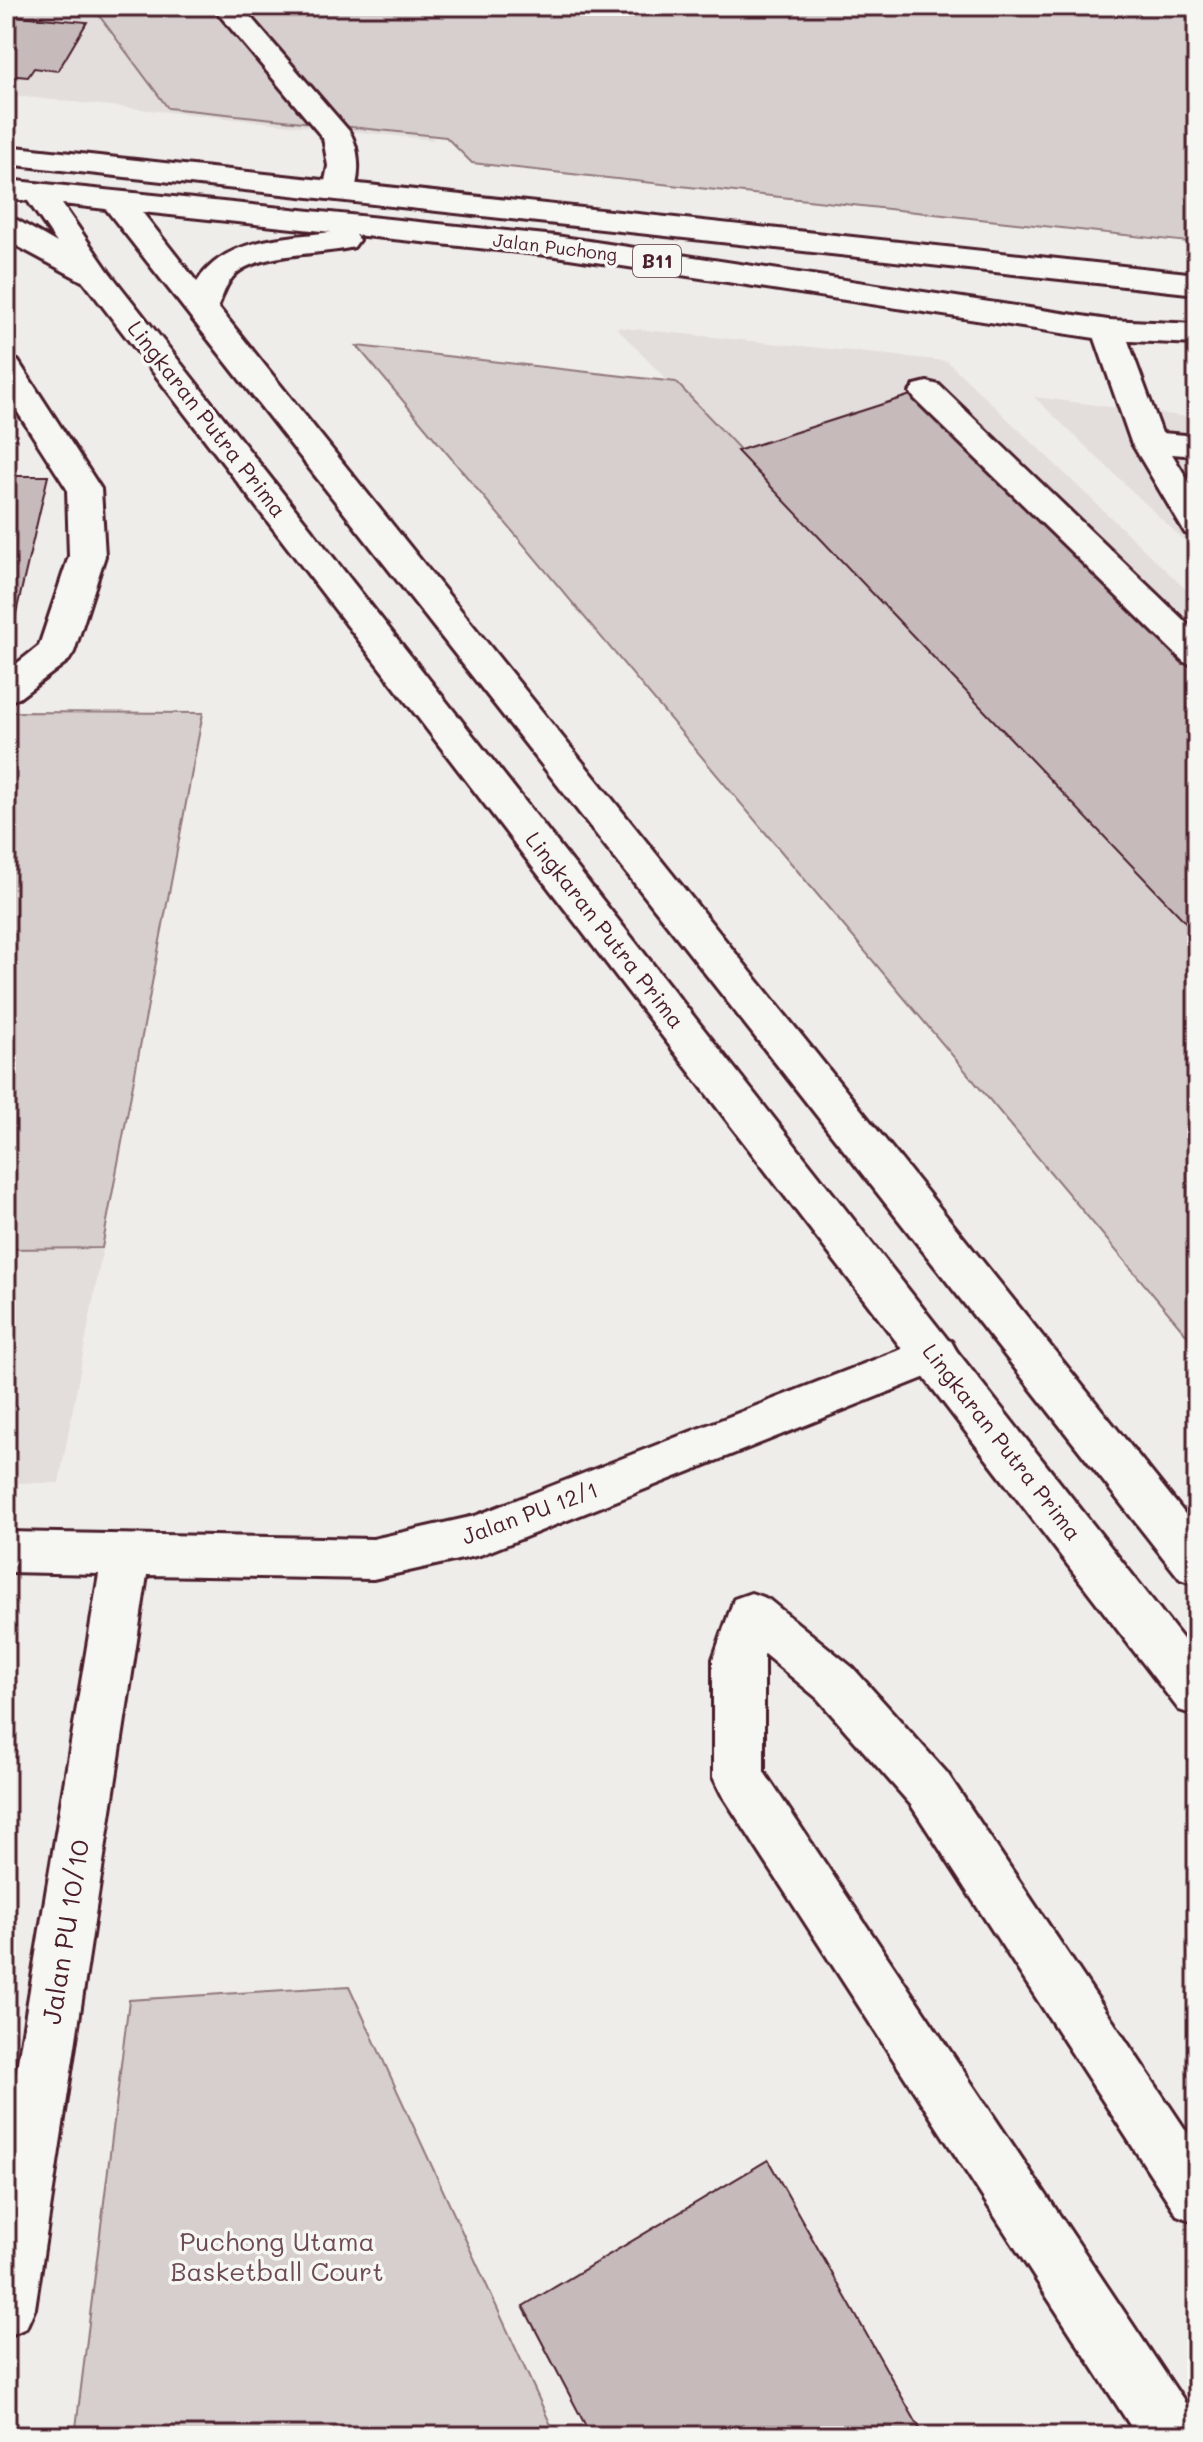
<svg xmlns="http://www.w3.org/2000/svg" width="1203" height="2442" font-family="Mali,sans-serif">
  <style>
    .built { fill: #e3dedc }
    .green { fill: #d7cfce; stroke: #90777c; stroke-width: 2 }
    .building { fill: #c6babb; stroke: #4a1f2b; stroke-width: 2 }
    .lines { fill: none; stroke-linecap: round; stroke-linejoin: round }
    .minor-casing { stroke: #4a1f2b; stroke-width: 6 }
    .major-casing { stroke: #4a1f2b; stroke-width: 6 }
    .minor { fill: #f6f6f2; fill-rule: evenodd }
    .major { fill: #f6f6f2; fill-rule: evenodd }
    .labels { text-anchor: middle; stroke-width: 7; stroke-linejoin: round; paint-order: stroke }
    .far-street-label { font-size: 18px; fill: #4a1f2b; stroke: #f6f6f2 }
    .shield { fill: #f6f6f2; stroke: #7e6067; stroke-width: 2 }
    .shield-label { font-size: 20px; font-weight: bold; fill: #4a1f2b }
    .street-label { font-size: 22px; fill: #4a1f2b; stroke: #f6f6f2 }
    .near-street-label { font-size: 26px; fill: #4a1f2b; stroke: #f6f6f2 }
    .near-park-label { font-size: 26px; fill: #6d4b54; stroke: #f6f6f2 }
  </style>
  <rect width="100%" height="100%" fill="#efedea"/>
  <filter id="ink" filterUnits="userSpaceOnUse"><feTurbulence type="fractalNoise" baseFrequency=".0125" numOctaves="2"/><feDisplacementMap in="SourceGraphic" scale="16" xChannelSelector="R" yChannelSelector="G"/><feConvolveMatrix kernelMatrix="1 2 1 2 8 2 1 2 1" color-interpolation-filters="sRGB"/></filter>
  <g filter="url(#ink)">
    <!-- built -->
    <path class="built" d="M6 6H308L434 140 6 95Z
      M616 327 947 361 1197 600V938Z
      M1034 397 1197 418V553Z
      M6 712 203 713 59 1483H6Z"/>
    <!-- green -->
    <path class="green" d="M92 6H1197V243L472 163 446 137 168 108Z
      M357 346 676 382 1197 932V1347Z
      M6 712 203 713 102 1248 6 1249Z
      M349 1986 556 2436H75L129 2000Z"/>
    <!-- building -->
    <path class="building" d="M18 16 87 22 58 71 34 68 28 77 6 75V35Z
      M911 395 1197 671V934L737 451Z
      M6 476H48L6 656Z
      M768 2160 924 2436H591L523 2306Z"/>
    <g class="lines">
      <defs>
        <path id="minor" d="M212 6H241L349 131C360 148 362 181 350 198L339 200 328 198 323 191 328 166 323 138Z
          M1108 320 1120 323 1124 330 1162 433 1197 436V456L1172 454 1197 495V536L1185 533 1131 442 1092 330 1096 323Z
          M6 358 18 361 101 489 105 556 74 652 69 660 19 698 6 702V672L39 646 69 556 67 489 6 394Z
          M927 382 939 385 1197 633V666L1184 662 915 399 910 392 915 385Z
          M935 1336 951 1341 958 1354 951 1367 480 1555 373 1579 147 1575 35 2308 26 2328 6 2337V2134L99 1574 6 1572V1532L373 1539 475 1516Z
          M751 1593 768 1599 853 1668 947 1773 1197 2147V2223L1177 2215 911 1805 817 1698 764 1654V1772L1193 2415 1197 2436H1137L721 1793 713 1777V1659L734 1599Z"/>
        <path id="major" d="M6 146 1197 274V294L6 164Z
          M6 180 556 236 1108 320 1197 324V344L1108 340 556 256 355 235 359 240 354 247C323 255 252 252 232 278 225 286 222 298 218 307L1197 1529V1585L1180 1579 106 209 62 204 109 272 1197 1657V1716L1179 1710 84 282 6 240V218L17 220 57 243 28 201 6 198ZM142 212 331 232C285 238 224 238 197 282Z"/>
      </defs>
      <!-- minor casing -->
      <use href="#minor" class="minor-casing"/>
      <!-- major casing -->
      <use href="#major" class="major-casing"/>
      <!-- minor -->
      <use href="#minor" class="minor"/>
      <!-- major -->
      <use href="#major" class="major"/>
    </g>
  </g>
  <g class="labels">
    <!-- far-street labels -->
    <g class="far-street-label">
      <text transform="translate(555 248) rotate(7)" y="6">Jalan Puchong</text>
    </g>
    <!-- shield labels -->
    <rect class="shield" x="633" y="245" width="48" height="32" rx="6"/>
    <g class="shield-label">
      <text x="657" y="268">B11</text>
    </g>
    <!-- street labels -->
    <g class="street-label">
      <text transform="translate(207 419) rotate(52)" y="8">Lingkaran Putra Prima</text>
      <text transform="translate(605 930) rotate(52)" y="8">Lingkaran Putra Prima</text>
      <text transform="translate(1002 1442) rotate(52)" y="8">Lingkaran Putra Prima</text>
      <text transform="translate(530 1513) rotate(-20)" y="8">Jalan PU 12/1</text>
    </g>
    <!-- near-street labels -->
    <g class="near-street-label">
      <text transform="translate(66 1932) rotate(-81)" y="9">Jalan PU 10/10</text>
    </g>
    <!-- near-park labels -->
    <g class="near-park-label">
      <text x="277" y="2251">Puchong Utama<tspan x="277" dy="30">Basketball Court</tspan></text>
    </g>
  </g>
  <!-- margin -->
  <rect width="1203" height="2442" fill="none" stroke="#f6f6f2" stroke-width="32"/>
  <rect x="16" y="16" width="1171" height="2410" fill="none" stroke="#4a1f2b" stroke-width="3" filter="url(#ink)"/>
</svg>
